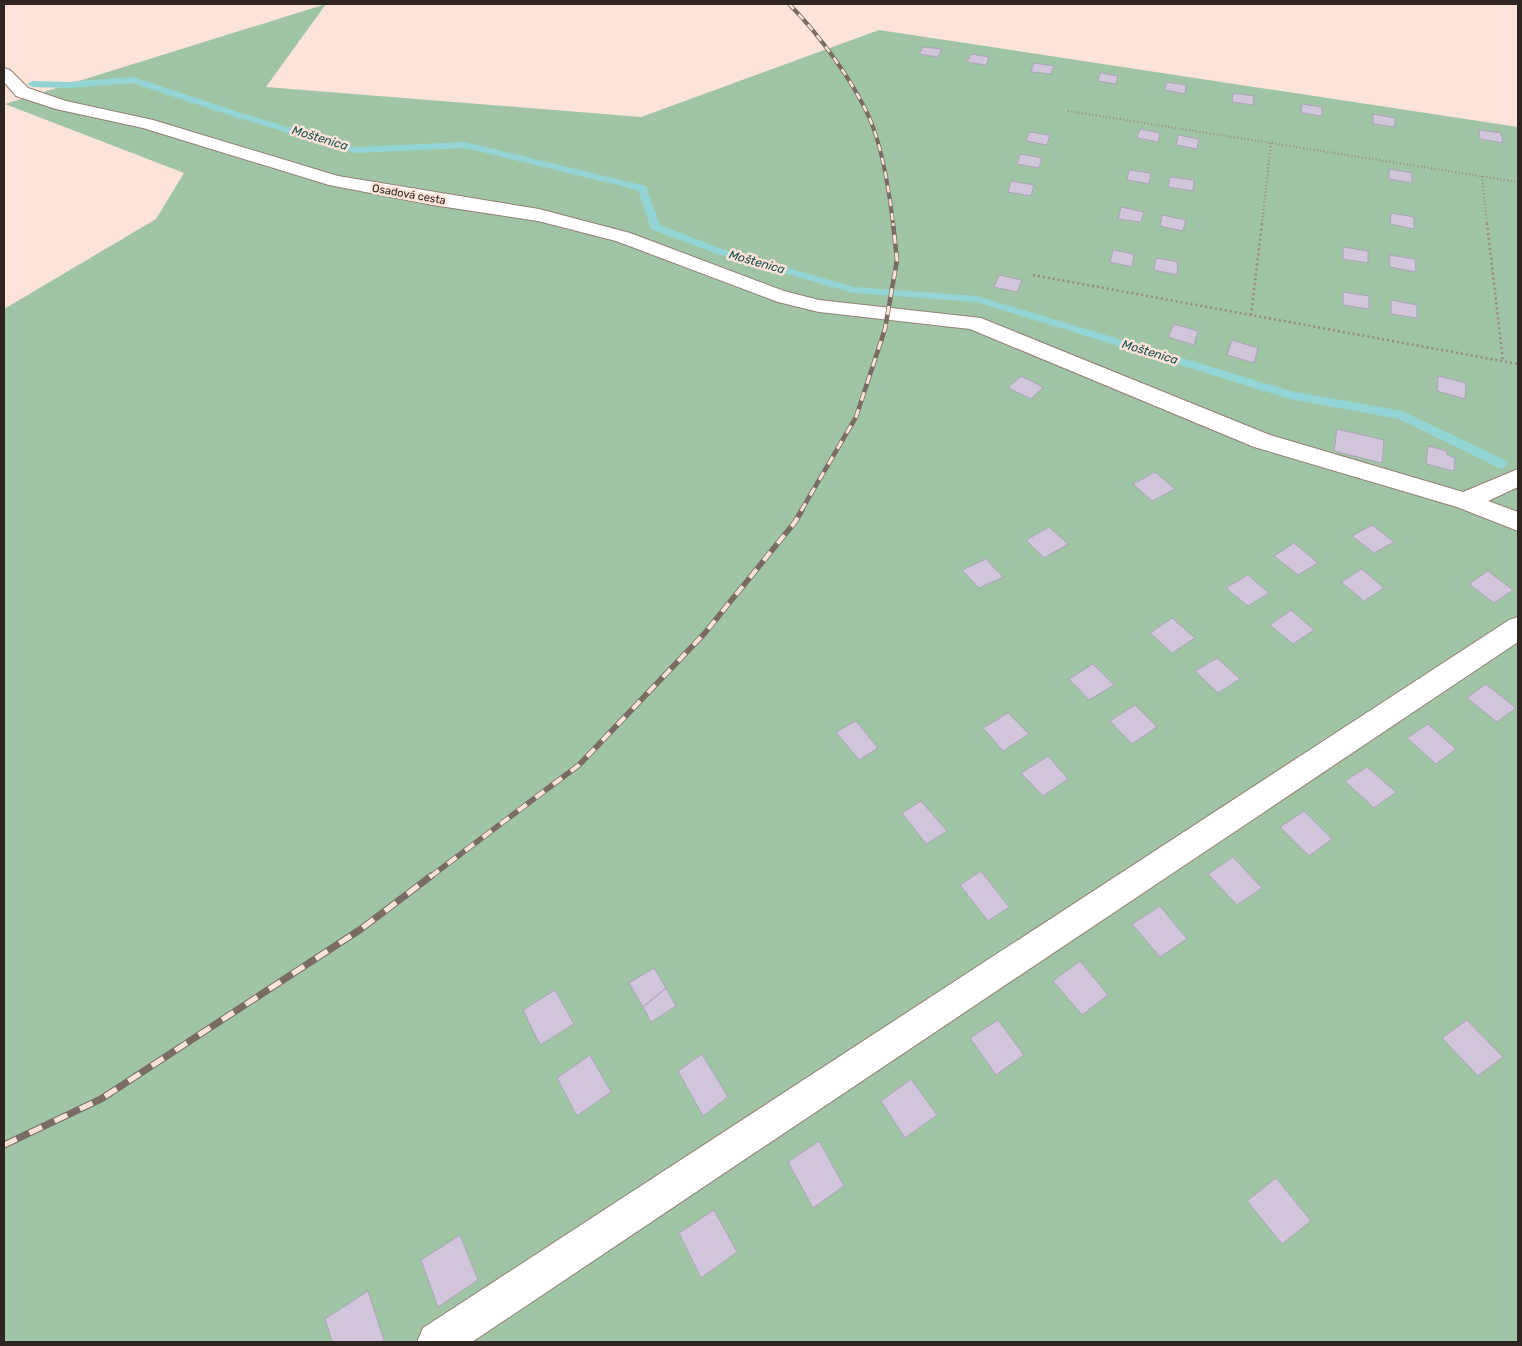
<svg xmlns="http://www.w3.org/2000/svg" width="1522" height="1346" font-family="Rubik,sans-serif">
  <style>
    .green { fill: #9fc5a5 }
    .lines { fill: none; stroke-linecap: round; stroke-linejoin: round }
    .stream { fill: #93d5d6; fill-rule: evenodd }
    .building { fill: #d1c6dc; stroke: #aea3b9 }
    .minor-casing { stroke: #957e74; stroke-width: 2 }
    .path-far1 { stroke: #99887f; stroke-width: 2; stroke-dasharray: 1 2.5; stroke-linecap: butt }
    .path { stroke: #99887f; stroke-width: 2.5; stroke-dasharray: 2 3; stroke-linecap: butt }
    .minor { fill: #fff; fill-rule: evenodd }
    .rail-far3-casing { stroke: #7a6c64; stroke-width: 4 }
    .rail-far2-casing { stroke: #7a6c64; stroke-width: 4.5 }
    .rail-far1-casing { stroke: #7a6c64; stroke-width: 5.5 }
    .rail-casing { stroke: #7a6c64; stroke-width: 7 }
    .rail-far3 { stroke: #fde4d8; stroke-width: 2.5; stroke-dasharray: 7; stroke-linecap: butt }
    .rail-far2 { stroke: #fde4d8; stroke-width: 3; stroke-dasharray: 9; stroke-linecap: butt }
    .rail-far1 { stroke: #fde4d8; stroke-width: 4; stroke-dasharray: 11; stroke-linecap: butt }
    .rail { stroke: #fde4d8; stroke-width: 5; stroke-dasharray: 14; stroke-linecap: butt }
    .labels { text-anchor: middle; stroke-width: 5; stroke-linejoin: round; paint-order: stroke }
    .far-street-label { font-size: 11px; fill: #2e2520; stroke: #fde4d8 }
    .far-water-label { font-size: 12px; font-style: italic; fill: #114b4d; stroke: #fde4d8 }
  </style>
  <rect width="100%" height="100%" fill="#fde4d8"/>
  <!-- green -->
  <path class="green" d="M326 4 266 87 641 117 879 30 1518 127V1342H4V309L156 219 184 173 5 104Z"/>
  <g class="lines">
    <!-- stream -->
    <path class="stream" d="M133 77 241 113 356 147 465 142 646 186 660 225 722 249 854 287 977 296 1291 391 1402 411 1507 461 1508 464 1502 469 1497 467 1399 419 1290 399 976 302 853 293 714 253 651 229 638 190 465 148 356 153 235 117 132 83 68 88 32 87 27 84 32 81 68 82Z"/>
  </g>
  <!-- building -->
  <path class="building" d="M923 47 942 49 938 57 919 54Z
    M971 54 989 57 986 65 967 62Z
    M1034 63 1054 66 1051 74 1031 72Z
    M1100 73 1118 76 1116 84 1098 81Z
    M1166 82 1186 85 1185 94 1165 90Z
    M1233 93 1254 96 1253 105 1232 102Z
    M1302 104 1322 107V116L1301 113Z
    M1373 114 1395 118V127L1373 124Z
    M1140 129 1160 133 1158 142 1137 138Z
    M1479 130 1501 133 1503 143 1480 139Z
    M1029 132 1050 135 1047 145 1026 141Z
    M1178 135 1199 139 1197 149 1176 145Z
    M1020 154 1042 158 1039 168 1017 164Z
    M1389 169 1412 173V183L1389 179Z
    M1129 170 1151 173 1149 184 1127 180Z
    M1170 177 1194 180 1193 191 1168 187Z
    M1011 181 1034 185 1031 196 1008 192Z
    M1121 207 1144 212 1141 222 1118 219Z
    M1391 213 1414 217V229L1390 224Z
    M1162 215 1186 220 1183 231 1160 226Z
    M1343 247 1368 251V263L1343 259Z
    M1113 250 1134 254 1132 267 1110 262Z
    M1389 255 1415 259 1416 272 1390 267Z
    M1156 258 1178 262 1177 275 1154 270Z
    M999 275 1022 280 1017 292 994 287Z
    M1343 292 1369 296V309L1343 305Z
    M1391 300 1417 305V318L1391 314Z
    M1174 324 1198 331 1194 345 1168 337Z
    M1232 340 1258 348 1254 363 1227 355Z
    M1021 376 1043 387 1031 399 1008 388Z
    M1438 376 1466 383 1465 399 1437 391Z
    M1337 429 1384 440 1382 463 1334 451Z
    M1428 446 1447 451V455L1455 458 1454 471 1426 464Z
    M1155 472 1175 489 1152 501 1133 484Z
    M1372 525 1394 542 1374 553 1352 536Z
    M1049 527 1068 544 1044 558 1026 540Z
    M1294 543 1318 563 1298 575 1274 556Z
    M986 559 1003 577 979 588 962 570Z
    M1362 569 1384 588 1364 601 1341 582Z
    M1488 571 1513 590 1494 603 1469 584Z
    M1248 575 1269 593 1248 606 1226 588Z
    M1291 610 1314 630 1293 644 1270 625Z
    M1172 618 1195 638 1172 653 1150 633Z
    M1217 658 1240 679 1218 693 1195 671Z
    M1093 664 1114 685 1089 700 1069 679Z
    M1486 684 1516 708 1497 722 1467 698Z
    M1135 705 1157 727 1132 744 1110 721Z
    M1008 713 1029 734 1003 751 983 728Z
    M856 721 878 748 859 760 836 732Z
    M1428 724 1456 749 1436 764 1407 738Z
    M1048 756 1068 779 1043 796 1021 773Z
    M1367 767 1396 792 1374 808 1345 781Z
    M921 801 947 831 926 844 902 813Z
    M1304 811 1332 839 1309 856 1280 827Z
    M1233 857 1262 888 1237 905 1208 874Z
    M981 871 1009 907 988 921 960 885Z
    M1160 906 1187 939 1160 957 1132 924Z
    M1080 961 1108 995 1082 1015 1053 981Z
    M654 968 666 988 643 1007 629 983Z
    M666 988 676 1006 651 1022 643 1007Z
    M555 990 574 1024 540 1045 523 1010Z
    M998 1020 1024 1055 996 1075 970 1038Z
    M1467 1020 1503 1057 1478 1076 1442 1038Z
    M702 1054 728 1097 703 1116 678 1071Z
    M590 1055 611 1092 577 1116 557 1078Z
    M911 1079 937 1115 905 1138 881 1101Z
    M819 1141 844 1186 813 1208 788 1162Z
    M1276 1178 1311 1221 1282 1244 1247 1201Z
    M714 1210 737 1252 701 1278 679 1233Z
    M460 1235 478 1280 438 1307 421 1260Z
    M368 1291 384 1340 381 1342H332L325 1319Z"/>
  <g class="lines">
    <defs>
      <path id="minor" d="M4 68 10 70 28 88 66 101 153 120 338 176 539 209 630 233 784 291 819 300 981 318 1270 435 1463 492 1518 469V487L1488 501 1518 512V531L1457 507 1254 447 970 329 819 312 778 302 616 241 538 221 433 205 329 185 143 128 56 109 16 96 4 82Z
        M1518 617V642L472 1342H417L423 1328 1509 620Z"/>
    </defs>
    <!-- minor casing -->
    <use href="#minor" class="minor-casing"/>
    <!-- path-far1 -->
    <path class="path-far1" d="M1068 111 1518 182
      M1482 176 1487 224
      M1262 224 1271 143"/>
    <!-- path -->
    <path class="path" d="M1487 223 1503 361
      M1033 275 1518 364
      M1251 315 1262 223"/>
    <!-- minor -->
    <use href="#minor" class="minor"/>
    <defs>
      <path id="rail-far3" d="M789 4C819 34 858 87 873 127 883 154 890 195 893 224"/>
      <path id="rail-far2" d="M801 511 856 417 885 329 897 260 893 223"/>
      <path id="rail-far1" d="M430 877 579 765 704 634 795 522 802 510"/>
      <path id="rail" d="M4 1145 101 1099 361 929 431 876"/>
    </defs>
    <!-- rail-far3 casing -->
    <use href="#rail-far3" class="rail-far3-casing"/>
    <!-- rail-far2 casing -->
    <use href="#rail-far2" class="rail-far2-casing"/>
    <!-- rail-far1 casing -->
    <use href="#rail-far1" class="rail-far1-casing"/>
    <!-- rail casing -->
    <use href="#rail" class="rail-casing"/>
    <!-- rail-far3 -->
    <use href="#rail-far3" class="rail-far3"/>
    <!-- rail-far2 -->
    <use href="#rail-far2" class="rail-far2"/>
    <!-- rail-far1 -->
    <use href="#rail-far1" class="rail-far1"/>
    <!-- rail -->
    <use href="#rail" class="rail"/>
  </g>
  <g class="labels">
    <!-- far-street labels -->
    <g class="far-street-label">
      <text transform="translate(409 194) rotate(10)" y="4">Osadová cesta</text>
    </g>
    <!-- far-water labels -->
    <g class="far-water-label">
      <text transform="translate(320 138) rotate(17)" y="4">Moštenica</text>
      <text transform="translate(757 262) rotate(16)" y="4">Moštenica</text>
      <text transform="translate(1150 352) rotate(17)" y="4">Moštenica</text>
    </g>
  </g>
  <!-- border -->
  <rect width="1522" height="1346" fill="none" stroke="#2e2520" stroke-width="10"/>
</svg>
